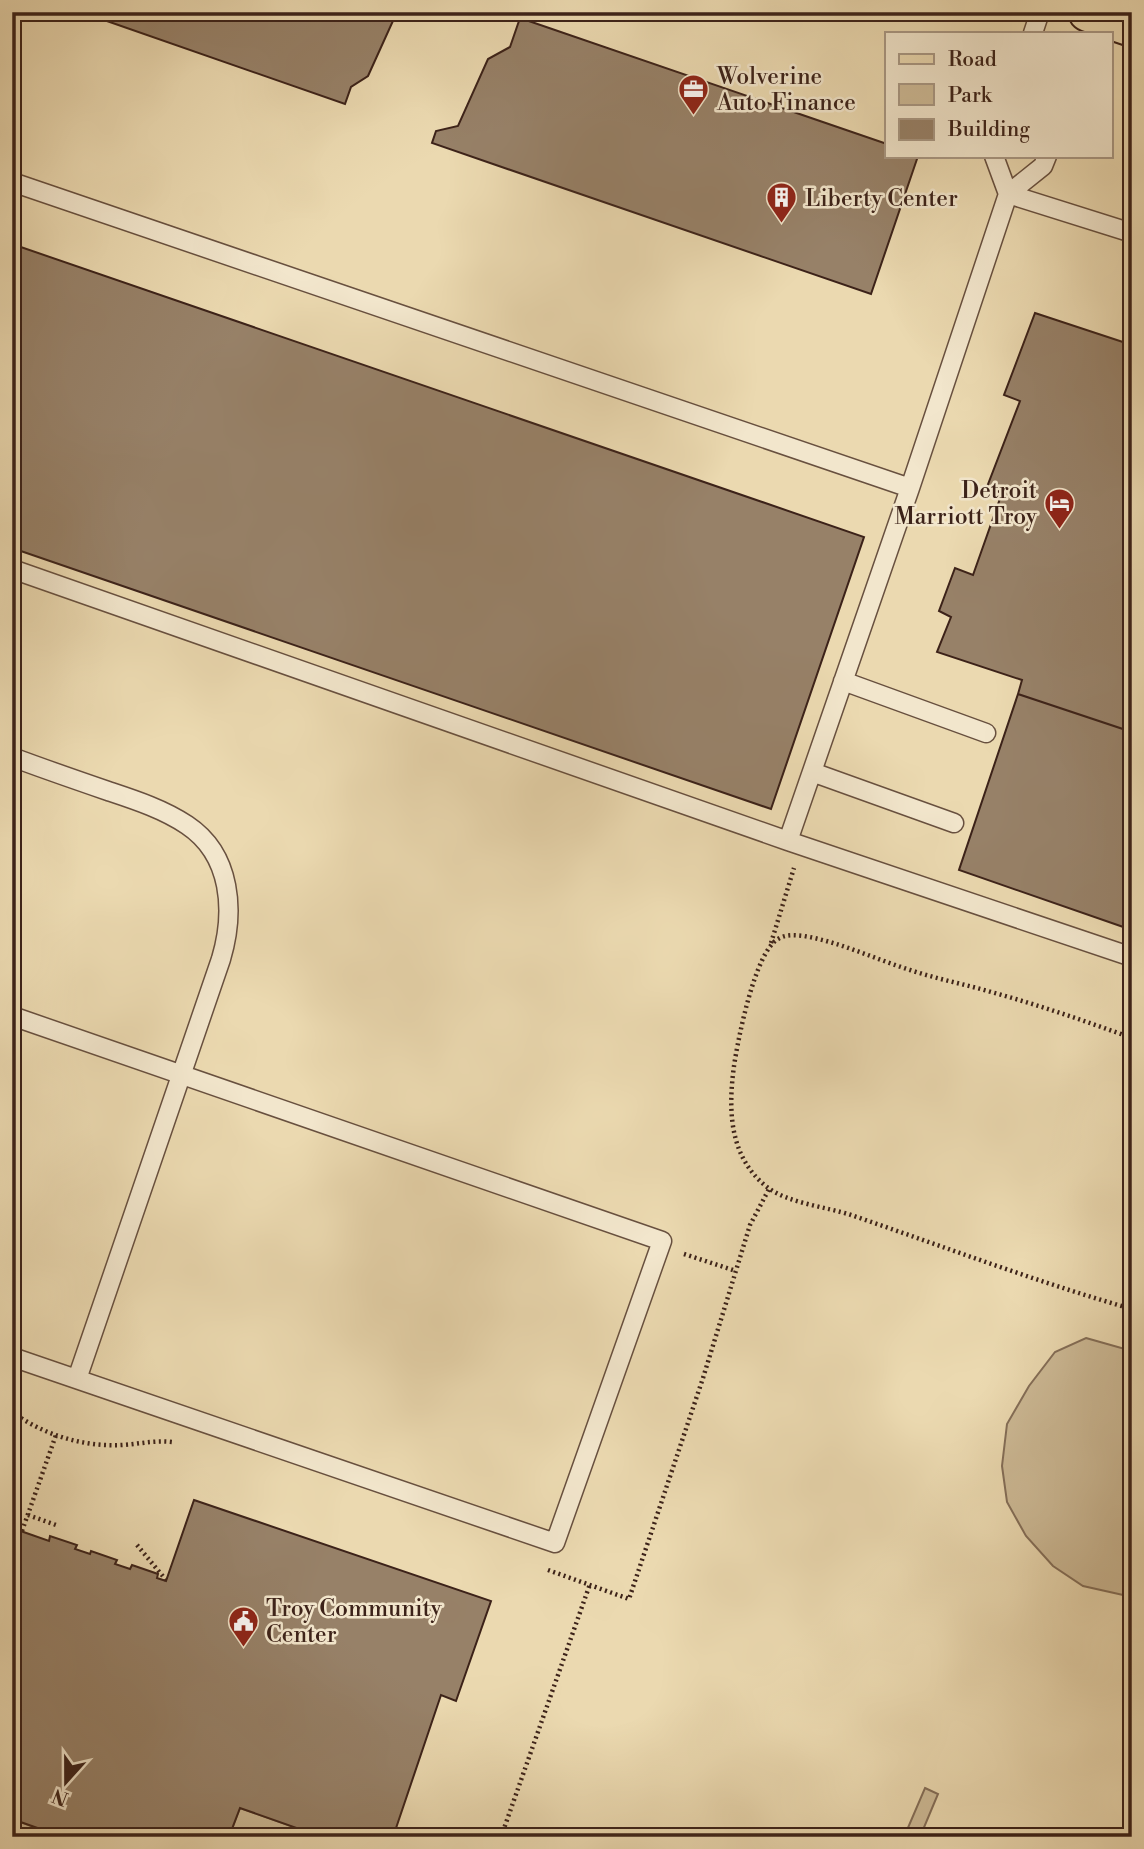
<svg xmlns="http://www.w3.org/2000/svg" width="1144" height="1849" font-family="'Libre Bodoni',serif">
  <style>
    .green { fill: #cdba96; stroke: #846e58; stroke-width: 2 }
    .building { fill: #978168; stroke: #3c2219; stroke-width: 2 }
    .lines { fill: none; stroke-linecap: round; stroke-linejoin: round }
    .service-casing { stroke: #68503f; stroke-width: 21 }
    .primary-casing { stroke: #3c2219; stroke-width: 42 }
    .path { stroke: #3c2219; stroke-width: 4.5; stroke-dasharray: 2 3.5; stroke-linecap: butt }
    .service { stroke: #f2e6cc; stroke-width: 18 }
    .primary { stroke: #ebd9b0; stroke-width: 38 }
    .labels { text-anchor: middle; stroke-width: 5; stroke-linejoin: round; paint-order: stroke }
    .poi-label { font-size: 23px; fill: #3c2219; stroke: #f2e6cc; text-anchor: start }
  </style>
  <rect width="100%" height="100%" fill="#ebd9b0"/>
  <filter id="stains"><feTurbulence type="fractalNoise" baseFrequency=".00286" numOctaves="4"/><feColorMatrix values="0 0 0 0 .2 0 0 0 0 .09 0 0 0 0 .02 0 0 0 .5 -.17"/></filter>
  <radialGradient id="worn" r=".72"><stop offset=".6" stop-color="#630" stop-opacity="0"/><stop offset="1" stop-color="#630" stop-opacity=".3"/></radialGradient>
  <!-- green -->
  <path class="green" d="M1086 1338 1132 1351V1597L1083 1586 1053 1566 1026 1536 1007 1502 1002 1466 1007 1424 1029 1386 1055 1352Z
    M925 1788 938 1794 920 1837H904Z
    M240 1808 322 1837H237L232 1829Z
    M12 1819 53 1834 52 1837H12Z"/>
  <!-- building -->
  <path class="building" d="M81 12H397L368 76 351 87 345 104Z
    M520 18 887 144V156H918L871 294 432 143 436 131 458 126 488 59 510 47Z
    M12 244 864 537 771 809 12 548Z
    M1035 313 1132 345V732L1018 694 1022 680 937 652 951 617 939 611 955 568 973 575 1002 493 987 487 1020 401 1004 395Z
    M1018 694 1132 732V930L959 870Z
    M194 1500 491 1601 456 1701 441 1695 393 1837H322L240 1808 232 1829 237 1837H63L12 1819V1528L49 1541 50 1536 77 1545 75 1549 90 1554 91 1551 117 1560 115 1564 130 1569 132 1565 158 1574 157 1578 166 1581Z"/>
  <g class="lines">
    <defs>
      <path id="service" d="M1033 33 1040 12
        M994 156 1008 194 1043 166 1047 156
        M12 182 910 488
        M12 569 788 841 1132 957
        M843 681 986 733
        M12 757C44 769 76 780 108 791 135 800 163 809 187 825 232 855 235 912 221 959L77 1379
        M812 772 954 823
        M788 841 910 488 1008 194 1132 233
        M12 1016 662 1241 555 1543 12 1357"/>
      <path id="primary" d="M1088 12 1132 27"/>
    </defs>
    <!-- service casing -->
    <use href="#service" class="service-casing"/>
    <!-- primary casing -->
    <use href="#primary" class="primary-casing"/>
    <!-- path -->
    <path class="path" d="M771 943 794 868
      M1132 1038C1085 1021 1039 1005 991 992 964 984 937 979 910 970 875 959 840 942 804 936 795 935 786 934 778 939 755 952 738 1039 734 1066 728 1110 729 1157 767 1187 787 1203 827 1207 851 1215 945 1247 1037 1282 1132 1309
      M684 1254 736 1271
      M12 1412C44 1435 83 1447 122 1445 139 1444 155 1440 172 1442
      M28 1515 56 1525
      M22 1531 56 1435
      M137 1545 166 1580
      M548 1570 629 1599 703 1378 750 1225 769 1189
      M54 1837 55 1834
      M501 1837 590 1584"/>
    <!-- service -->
    <use href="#service" class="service"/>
    <!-- primary -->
    <use href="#primary" class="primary"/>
  </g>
  <!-- icons -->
  <defs>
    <symbol id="office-pin" viewBox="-11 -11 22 30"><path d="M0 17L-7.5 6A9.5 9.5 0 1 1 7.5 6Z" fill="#8f2418" stroke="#f2e6cc"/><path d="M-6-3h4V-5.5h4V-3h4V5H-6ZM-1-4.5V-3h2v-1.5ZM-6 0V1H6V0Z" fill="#fff"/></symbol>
    <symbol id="building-pin" viewBox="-11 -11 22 30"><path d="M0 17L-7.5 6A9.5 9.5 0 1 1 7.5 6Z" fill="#8f2418" stroke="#f2e6cc"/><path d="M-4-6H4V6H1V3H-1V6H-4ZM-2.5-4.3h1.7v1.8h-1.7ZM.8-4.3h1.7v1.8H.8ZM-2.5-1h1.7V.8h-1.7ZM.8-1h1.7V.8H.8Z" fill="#fff"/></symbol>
    <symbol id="hotel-pin" viewBox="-11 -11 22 30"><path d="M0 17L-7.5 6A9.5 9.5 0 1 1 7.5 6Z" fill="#8f2418" stroke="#f2e6cc"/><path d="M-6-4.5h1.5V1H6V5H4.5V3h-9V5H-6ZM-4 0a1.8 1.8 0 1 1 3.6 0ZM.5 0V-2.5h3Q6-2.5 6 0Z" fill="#fff"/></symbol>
    <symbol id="civic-pin" viewBox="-11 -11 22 30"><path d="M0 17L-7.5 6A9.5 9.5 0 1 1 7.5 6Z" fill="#8f2418" stroke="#f2e6cc"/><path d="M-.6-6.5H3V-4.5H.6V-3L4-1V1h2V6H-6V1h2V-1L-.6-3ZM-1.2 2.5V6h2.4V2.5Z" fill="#fff"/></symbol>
  </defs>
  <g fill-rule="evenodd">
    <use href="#office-pin" x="676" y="72" width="35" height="47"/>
    <use href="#building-pin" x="764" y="180" width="35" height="47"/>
    <use href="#hotel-pin" x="1042" y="486" width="35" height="47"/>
    <use href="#civic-pin" x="226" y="1604" width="35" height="47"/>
  </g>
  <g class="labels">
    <!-- poi labels -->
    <g class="poi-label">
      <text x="717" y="84">Wolverine<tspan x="717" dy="26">Auto Finance</tspan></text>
      <text x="805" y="206">Liberty Center</text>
      <text x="1037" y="498" text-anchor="end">Detroit<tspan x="1037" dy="26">Marriott Troy</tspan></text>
      <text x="266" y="1616">Troy Community<tspan x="266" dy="26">Center</tspan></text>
    </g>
  </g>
  <!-- margin -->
  <rect width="1144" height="1849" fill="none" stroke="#ebd9b0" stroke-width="42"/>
  <rect x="14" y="14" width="1116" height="1821" fill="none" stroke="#3c2219" stroke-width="3.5"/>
  <rect x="21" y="21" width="1102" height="1807" fill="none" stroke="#3c2219" stroke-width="2"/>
  <!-- legend -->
  <rect x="885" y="32" width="228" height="126" fill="#f2e6cc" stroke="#a99884" stroke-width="2"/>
  <rect x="899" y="54" width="35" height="10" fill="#ebd9b0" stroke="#a99884" stroke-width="2"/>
  <text x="948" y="66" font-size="21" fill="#3c2219">Road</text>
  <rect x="899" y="84" width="35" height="21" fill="#cdba96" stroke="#a99884" stroke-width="2"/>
  <text x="948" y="102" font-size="21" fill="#3c2219">Park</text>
  <rect x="899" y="119" width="35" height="21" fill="#978168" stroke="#a99884" stroke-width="2"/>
  <text x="948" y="136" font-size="21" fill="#3c2219">Building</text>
  <!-- north arrow -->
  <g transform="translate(66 1782) rotate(201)" stroke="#f2e6cc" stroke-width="5" paint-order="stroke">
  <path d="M0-5L12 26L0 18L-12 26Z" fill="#3c2219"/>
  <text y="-10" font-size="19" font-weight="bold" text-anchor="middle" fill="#3c2219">N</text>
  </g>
  <rect width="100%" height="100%" filter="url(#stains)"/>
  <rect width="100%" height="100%" fill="url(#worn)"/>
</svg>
